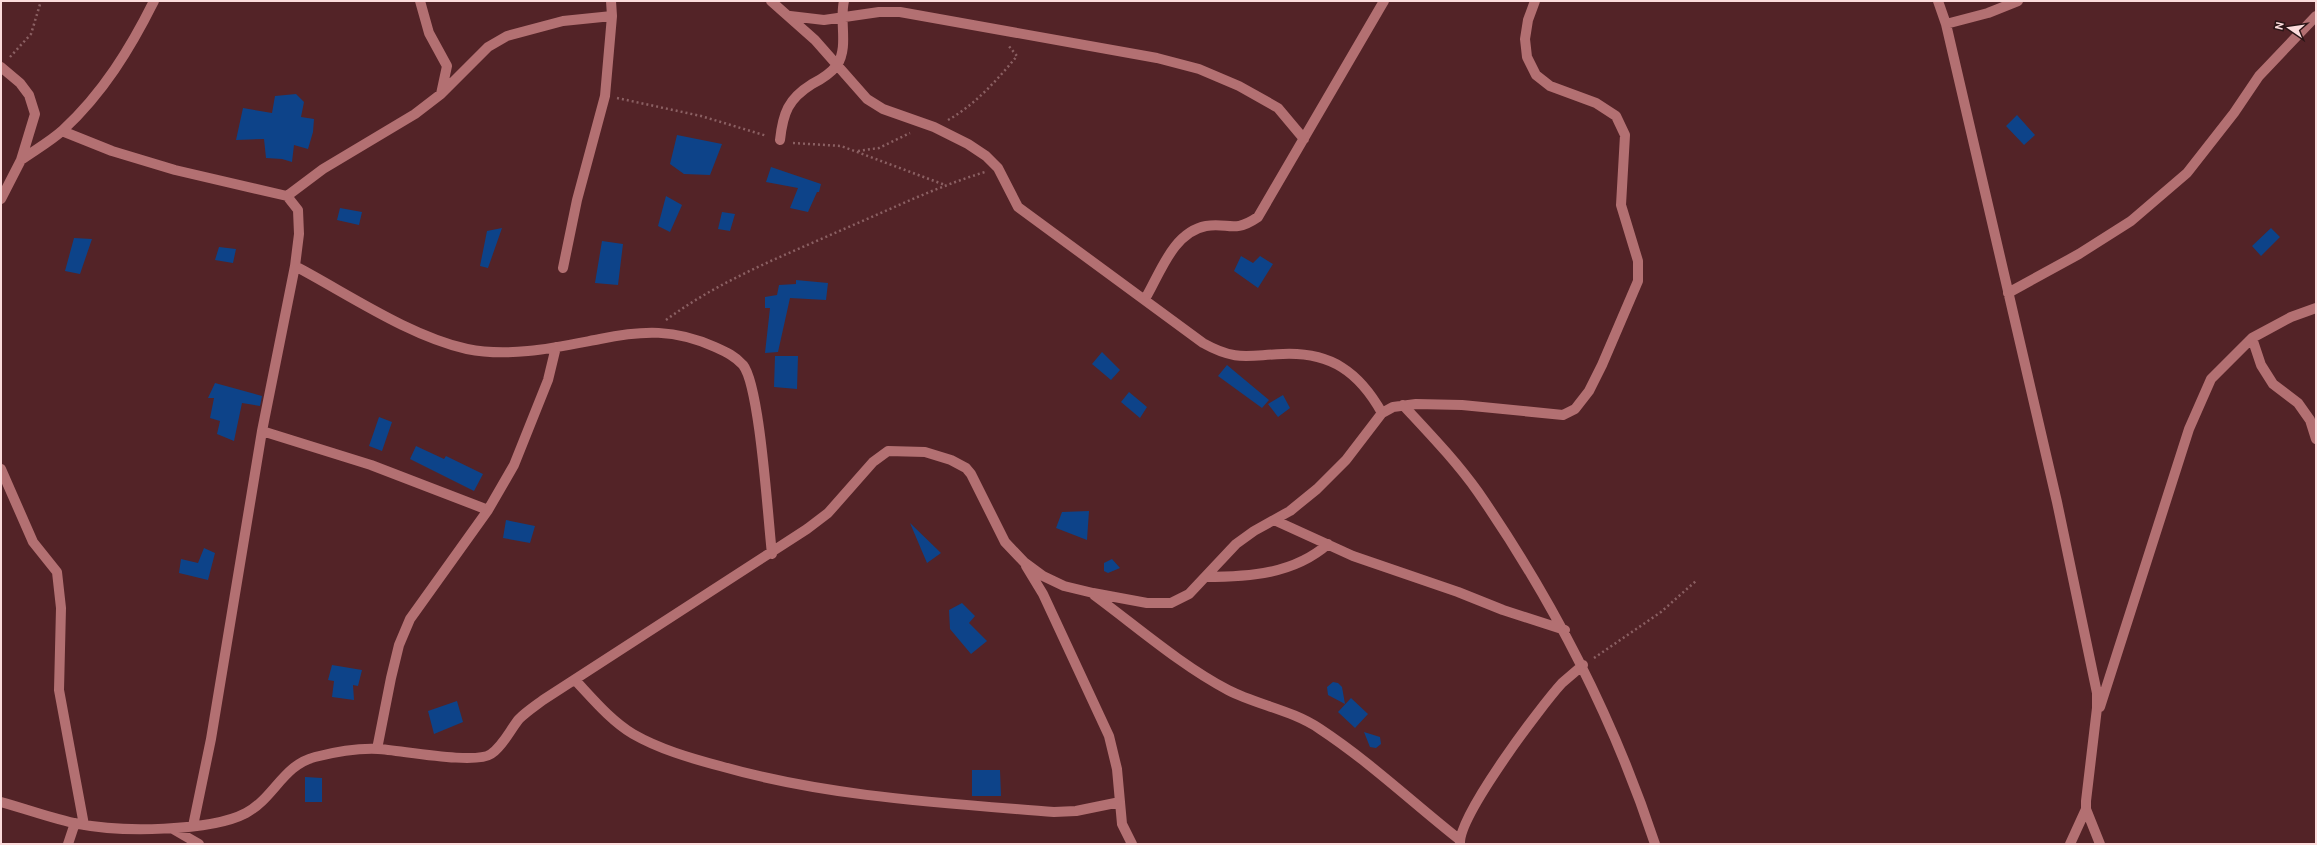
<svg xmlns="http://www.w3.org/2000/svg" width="2317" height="845" font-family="Cabin,sans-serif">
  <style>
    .building { fill: #0d4389 }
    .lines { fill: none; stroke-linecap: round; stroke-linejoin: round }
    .path { stroke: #8b6063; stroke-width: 2.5; stroke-dasharray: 2 3; stroke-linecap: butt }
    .minor { stroke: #b37072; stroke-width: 10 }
  </style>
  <rect width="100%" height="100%" fill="#532327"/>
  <!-- building -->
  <path class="building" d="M296 94 304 102 301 117 314 119 313 132 308 149 294 145 292 162 282 159 266 158 264 139 236 140 243 108 272 113 275 96Z
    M2017 115 2035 135 2024 145 2006 126Z
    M677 135 722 144 710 175 684 174 670 164Z
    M771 167 821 184 819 192H817L808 212 790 208 798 188 766 182Z
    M666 196 682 205 670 232 658 226Z
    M340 208 362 212 359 225 337 220Z
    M722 212 735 214 730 231 718 229Z
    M502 228 488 268 480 266 487 231Z
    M2271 228 2280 237 2261 256 2252 246Z
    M74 238 92 239 80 274 65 271Z
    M602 241 623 244 618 285 595 283Z
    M219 247 236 249 233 263 215 260Z
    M1241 256 1253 263 1260 256 1273 264 1258 288 1234 271Z
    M796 280 828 283 826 300 790 298 778 352 765 353 770 308H765V297L777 295 779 285 796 284Z
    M1102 352 1120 370 1111 380 1092 364Z
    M775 356H798L797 389 774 387Z
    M1227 365 1269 400 1262 408 1218 376Z
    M215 383 262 396 260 406 242 403 234 441 217 434 220 421 210 418 214 398H208Z
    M1129 392 1147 407 1140 418 1121 402Z
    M1283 395 1290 408 1278 417 1268 404Z
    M379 417 392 422 382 451 369 446Z
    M416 446 444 459 446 456 483 474 474 491 410 459Z
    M1089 511 1087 540 1056 528 1062 512Z
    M506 520 535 526 530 543 503 538Z
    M910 523 941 553 927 563Z
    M204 548 215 553 208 580 179 573 181 559 198 563Z
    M1112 559 1120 568 1108 573 1104 571V563Z
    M962 603 975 616 969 623 987 641 971 654 950 629 949 610Z
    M332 665 362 670 358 686 353 685 354 700 332 697 334 681 328 680Z
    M1333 682 1338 683 1342 687 1345 704 1328 695 1327 687Z
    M1351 698 1368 714 1355 728 1338 712Z
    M457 701 463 722 434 734 428 711Z
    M1364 732 1380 737 1381 744 1376 748 1370 747Z
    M972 770H1000L1001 796H972Z
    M305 777 322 778V802H305Z"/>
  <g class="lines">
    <!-- path -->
    <path class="path" d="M10 57 31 34 41 1
      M617 98 701 116 767 136
      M948 120C975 105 998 79 1017 56L1008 45
      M793 143 841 146 945 185
      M858 151 879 148 910 133
      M666 320C720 280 783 256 844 229 891 209 936 187 985 172
      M1594 658 1661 612 1697 580"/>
    <!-- minor -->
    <path class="minor" d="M420 1 429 33 447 66 441 94
      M771 1 815 40 867 99 883 109 934 127 968 144 986 156 998 168 1018 207 1203 343C1237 362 1248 355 1283 354 1331 352 1359 372 1382 413
      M1938 1 1946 24 2057 502 2097 693V708L2086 801V809L2100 844
      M790 16 824 20 879 12H900L1157 58 1199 69 1239 86 1278 108 1304 139
      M1946 24 1988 13 2018 1
      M1 67 20 83 29 95 35 114 21 160 1 199
      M62 131 112 151 175 170 287 196 298 210 299 234 295 266 262 431 211 739 193 826
      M780 140C783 113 788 99 812 84 820 80 831 73 837 65 849 47 839 21 844 1
      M21 160C35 150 51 141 63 130 103 93 130 49 154 1
      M287 196 323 169 415 114 441 94 488 47 507 36 563 21 612 16
      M295 266C348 294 409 336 467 349 511 358 558 347 600 339 643 330 675 329 715 347 726 352 735 356 743 365 760 386 768 520 772 554
      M563 268 577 200 605 96 612 16 611 1
      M2008 293 2079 254 2131 221 2187 173 2234 113 2259 76 2316 16
      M1145 299C1160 274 1173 232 1206 226 1229 222 1233 234 1258 217L1384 1
      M2252 338 2261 365 2273 384 2298 403 2310 420 2316 439
      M1403 405C1429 433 1456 461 1478 492 1554 602 1613 717 1655 844
      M262 431 371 465 488 510
      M1 469 33 542 57 572 61 608 59 690 84 825
      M1274 520 1353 556 1458 592 1503 610 1565 630
      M1026 566 1043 594 1109 736 1117 769 1122 824 1132 844
      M1205 577C1249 577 1294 574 1328 544
      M1094 595C1136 626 1182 666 1228 690 1257 705 1292 710 1320 729 1370 762 1413 803 1460 840
      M575 680C592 698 611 721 633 734 659 749 690 758 720 766 828 797 943 803 1054 812L1076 811 1120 802
      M2100 707 2189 429 2211 379 2252 338 2291 317 2316 308
      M377 749 391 678 399 645 410 619 488 510 514 465 548 380 556 347
      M1 802C27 809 53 819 79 824 119 832 210 832 246 813 274 798 283 765 315 757 335 752 357 748 378 749 400 750 475 765 491 754 503 746 510 730 519 719 526 712 535 706 543 700L807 529 828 513 873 462 888 451 925 452 951 460 966 468 971 474 1005 542 1024 562 1043 576 1064 586 1093 593 1147 603H1171L1189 594 1236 544 1254 531 1290 511 1317 489 1346 460 1382 413 1393 407 1416 404 1462 405 1563 415 1575 409 1589 391 1602 365 1638 281V261L1621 205 1625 135 1616 116 1596 103 1550 86 1536 75 1527 57 1525 39 1528 20 1535 1
      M173 829 199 844
      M68 844 75 823
      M1460 844C1458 816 1541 706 1562 683 1569 677 1576 671 1583 665
      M2070 844 2086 809"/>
  </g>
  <!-- border -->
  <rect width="2317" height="845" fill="none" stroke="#fcdcdc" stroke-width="4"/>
  <!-- north arrow -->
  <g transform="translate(2289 28) rotate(283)" stroke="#2b1516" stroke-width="3" paint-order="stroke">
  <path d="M0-3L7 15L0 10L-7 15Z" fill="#fcdcdc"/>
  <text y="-6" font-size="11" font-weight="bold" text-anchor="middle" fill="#fcdcdc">N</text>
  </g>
</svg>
